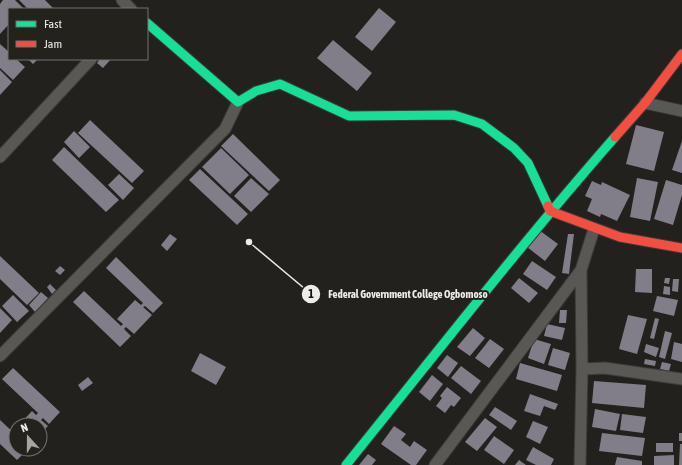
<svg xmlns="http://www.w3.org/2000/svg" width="682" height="465" font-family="'Asap Condensed',sans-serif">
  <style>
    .building { fill: #827e89 }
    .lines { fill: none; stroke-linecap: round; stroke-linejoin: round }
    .street-casing { stroke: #3d3b39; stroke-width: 13 }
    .fast-casing { stroke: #3d3b39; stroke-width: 11 }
    .jam-casing { stroke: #3d3b39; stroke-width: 11 }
    .street { stroke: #595855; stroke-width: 11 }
    .fast { stroke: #16e098; stroke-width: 9 }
    .jam { stroke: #f24e42; stroke-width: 9 }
    .leader { fill: none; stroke: #eeece9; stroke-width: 1.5 }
    .callout-dot { fill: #eeece9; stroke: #24221d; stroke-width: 1.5 }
    .mark-label { font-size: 12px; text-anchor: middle; font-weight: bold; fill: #111 }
    .callout-label { font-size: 11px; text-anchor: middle; font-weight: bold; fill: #eeece9; stroke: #24221d; stroke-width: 4; stroke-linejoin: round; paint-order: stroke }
  </style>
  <rect width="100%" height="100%" fill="#23211e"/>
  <!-- building -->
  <path class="building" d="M3 0H15L24 9H9V24L0 34V4Z
    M19 0H45L54 9H28Z
    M379 8 396 22 372 51 355 37Z
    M333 40 372 73 357 91 317 58Z
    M0 44 9 52V59H16L25 67 13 80 0 68Z
    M28 59H38L33 64Z
    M100 59H111L103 68 97 63Z
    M0 70 12 82 0 95Z
    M90 120 144 171 132 183 78 133Z
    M636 125 664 132 654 171 626 164Z
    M74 131 90 147 79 158 64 142Z
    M233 134 280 180 269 191 221 146Z
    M682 141V173L672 170Z
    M64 147 119 200 106 212 52 160Z
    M221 148 249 175 230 194 202 167Z
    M200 169 248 214 237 225 189 180Z
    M119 174 134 188 123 200 108 185Z
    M251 178 269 194 251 212 234 196Z
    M637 178 658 182 650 221 630 217Z
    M666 180 682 185V195L673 225 654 219Z
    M592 181 601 185 602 182 630 195 617 221 601 214 600 217 587 211 592 199 585 196Z
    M539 230 558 244 545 261 527 247Z
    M170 234 177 239 167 251 161 245Z
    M568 234H574L569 274 562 273Z
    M0 256 39 293 27 305 0 279Z
    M116 257 163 303 153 313 145 306 143 307 152 315 134 334 126 327 124 329 131 336 120 347 73 302 84 291 121 326 123 324 117 319 135 300 141 305 143 303 106 268Z
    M532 261 556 277 547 290 523 274Z
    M60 266 65 270 60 275 55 271Z
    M636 269H652V293L635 292Z
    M519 278 538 293 529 303 511 288Z
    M665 278H670L669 284 664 283Z
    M673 279H679L678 292 672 291Z
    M50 284 56 290 52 294 47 287Z
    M664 286 670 287V295L663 294Z
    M41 292 48 298 35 312 29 305Z
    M13 295 29 311 17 322 2 306Z
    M657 296 678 300 674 316 653 311Z
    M0 308 12 320 0 333Z
    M560 310H567L566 323H559Z
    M628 315 647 319 637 354 619 349Z
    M655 318 659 319 654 339 650 338Z
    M547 324 565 328 562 340 544 336Z
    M473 328 485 338 470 356 457 347Z
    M665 331 672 333 665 359 659 357Z
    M490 339 504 349 489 368 475 358Z
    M534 339 551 344 544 364 528 358Z
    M674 342 682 344V362L671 359Z
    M646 344 659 348 656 357 644 352Z
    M553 348 570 353 565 370 548 365Z
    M200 353 226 367 216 385 191 371Z
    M447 355 458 363 448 377 437 368Z
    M645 359 656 361 655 366 644 364Z
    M662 362 671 364 669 371 660 369Z
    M520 363 562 375 557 391 516 379Z
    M461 366 481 381 471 394 451 378Z
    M13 368 60 412 49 424 43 418 41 420 48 426 40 434V425H19L32 411 36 415 38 413 2 379Z
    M432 375 443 384 430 401 419 392Z
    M88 377 93 383 82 391 78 385Z
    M594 381 646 385 644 408 592 403Z
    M447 387 461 398 454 407 451 405 445 413 436 406 442 398 440 396Z
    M530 394 558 404 555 410 544 406 540 416 524 411Z
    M495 407 517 421 511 430 489 415Z
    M595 409 620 414 616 431 592 427Z
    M622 414 646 417 643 433 620 430Z
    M485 418 497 427 477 451 465 442Z
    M0 420 16 435V449H28L17 460 0 444Z
    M533 421 548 427 540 444 526 437Z
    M394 426 406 434 401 440 410 447 414 441 427 450 416 465H411L381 444Z
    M602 433 645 438 642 456 599 451Z
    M679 433H682V441H679Z
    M494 436 514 450 504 464 484 450Z
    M656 443H673V452H656Z
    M680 444H682V465H679Z
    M533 447 554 459 551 465H536L526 460Z
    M368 454 376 460 372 465H359Z
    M674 455V465H654V456Z
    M617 457 642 461V465H615Z
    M519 460 526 465H515Z"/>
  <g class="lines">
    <defs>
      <path id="street" d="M122 0 131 9
        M645 103 682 111
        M0 157 91 59
        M0 356 225 129 238 102
        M582 369 605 368 682 379
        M435 465 581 270
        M580 465 582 369 581 270 594 229"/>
      <path id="fast" d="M147 23 238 102 256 91 280 84 349 116 454 115 482 124 514 148 528 163 548 206
        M346 465C435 355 522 243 615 137"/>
      <path id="jam" d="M615 137 645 103 682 54
        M548 206 550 211 620 237 682 248"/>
    </defs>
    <!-- street casing -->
    <use href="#street" class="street-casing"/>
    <!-- fast casing -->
    <use href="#fast" class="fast-casing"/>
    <!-- jam casing -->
    <use href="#jam" class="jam-casing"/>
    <!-- street -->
    <use href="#street" class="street"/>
    <!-- fast -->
    <use href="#fast" class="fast"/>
    <!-- jam -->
    <use href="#jam" class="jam"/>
  </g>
  <!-- callouts -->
  <path class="leader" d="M249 242L311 294"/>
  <g class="callout-dot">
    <circle cx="249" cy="242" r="4"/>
    <circle cx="311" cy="294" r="10"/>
  </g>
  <g class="mark-label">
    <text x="311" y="298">1</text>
  </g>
  <g class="callout-label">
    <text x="408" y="298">Federal Government College Ogbomoso</text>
  </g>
  <!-- legend -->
  <rect x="8" y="8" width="140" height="52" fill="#24221d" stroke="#75736f"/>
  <rect x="16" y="21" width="20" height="6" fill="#16e098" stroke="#75736f"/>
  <text x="44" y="28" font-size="12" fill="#eeece9">Fast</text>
  <rect x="16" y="41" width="20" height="6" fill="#f24e42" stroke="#75736f"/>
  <text x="44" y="48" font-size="12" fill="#eeece9">Jam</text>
  <!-- north arrow -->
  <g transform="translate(28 437) rotate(339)"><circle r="19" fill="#24221d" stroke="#75736f"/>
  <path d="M0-3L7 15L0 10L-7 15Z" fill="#a7a5a2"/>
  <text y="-6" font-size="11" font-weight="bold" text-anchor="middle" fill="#eeece9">N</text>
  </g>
</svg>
